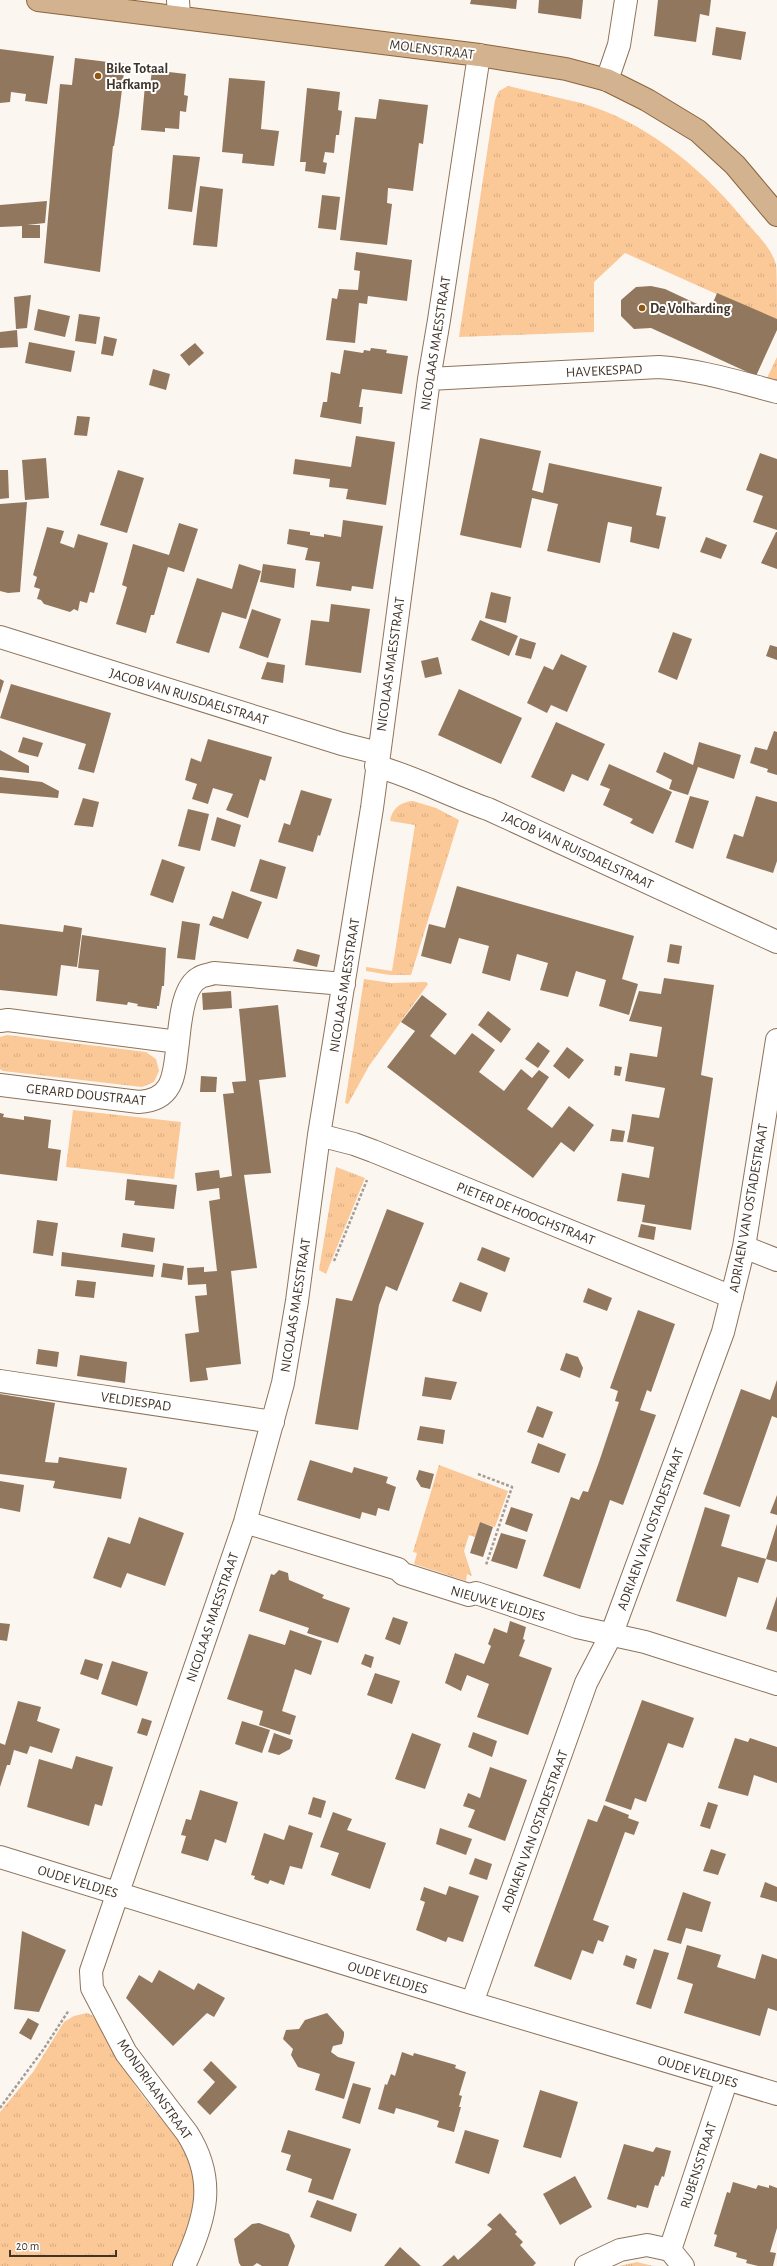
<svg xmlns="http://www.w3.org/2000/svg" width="777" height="2266" font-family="'Alegreya Sans',sans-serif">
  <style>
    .grass { fill: url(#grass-tufts) }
    .building { fill: #91775d }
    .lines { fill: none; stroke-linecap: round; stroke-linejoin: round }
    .minor-casing { stroke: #8e735a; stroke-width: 24 }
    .major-casing { stroke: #8c643c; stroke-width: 24 }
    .path { stroke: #a59c94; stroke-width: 2.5; stroke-dasharray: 3 2; stroke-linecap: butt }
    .minor { stroke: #fff; stroke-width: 22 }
    .major { stroke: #d2b28f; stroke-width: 22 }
    .poi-dot { fill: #8f570f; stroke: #fff; stroke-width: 1.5 }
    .labels { text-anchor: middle; stroke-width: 4; stroke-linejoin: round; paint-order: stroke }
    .street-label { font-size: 14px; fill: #41352a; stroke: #fff }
    .poi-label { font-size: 14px; font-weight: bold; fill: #41352a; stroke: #fff; text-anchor: start }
  </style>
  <defs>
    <pattern id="grass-tufts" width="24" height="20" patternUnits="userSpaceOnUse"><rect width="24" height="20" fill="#fbc897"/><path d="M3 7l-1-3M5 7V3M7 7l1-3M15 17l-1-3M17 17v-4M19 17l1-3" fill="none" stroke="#d8ac82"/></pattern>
  </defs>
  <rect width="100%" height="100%" fill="#fcf6f1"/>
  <!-- grass -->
  <path class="grass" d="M508 86C532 92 557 97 581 103 644 121 699 166 740 215 752 230 770 245 776 264 777 274 777 308 777 321L625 253 594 282V332L459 337 495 100 499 91Z
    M777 357V381L767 378Z
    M413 801 436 808 459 820 411 975H390L366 971V967L392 971 415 825 390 821C392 808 401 802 413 801Z
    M364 979 391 983 426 982 428 984 369 1066 348 1104 345 1103Z
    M7 1035 146 1052 156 1059 159 1071 154 1082 142 1087 3 1071 0 1069V1037Z
    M73 1110 181 1122 174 1179 66 1167Z
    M336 1167 365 1178 326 1274 319 1270Z
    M439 1465 508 1491 495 1527 480 1522 475 1537 469 1535 464 1551 472 1576 467 1574 466 1581 414 1564 417 1553 413 1552Z
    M87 2013C104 2018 117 2056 127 2072 133 2083 141 2094 149 2104 164 2123 186 2142 192 2167 200 2200 189 2237 173 2266H0V2112L33 2072 64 2022 74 2016Z
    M637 2262 653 2266H619Z"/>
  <!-- building -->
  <path class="building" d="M471 0H517L516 9 470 4Z
    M539 0H583L581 19 538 13Z
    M658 0H711L709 16 700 14 696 42 654 36Z
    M716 27 746 32 741 60 712 55Z
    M0 49 54 56 47 104 25 101 26 94 11 92 10 102 0 103Z
    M75 58 125 64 119 114 114 146H113L100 272 44 263 60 84 72 85Z
    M152 70 186 74 184 95 188 96 186 112 180 111 179 129 165 128V132L141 130 145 85 150 86Z
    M229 78 265 81 261 129 279 131 274 166 242 163 243 154 222 152Z
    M307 88 340 92 338 110 342 111 339 135H336L334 153 325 152 323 162 327 163 325 174 305 171 306 162H300Z
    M379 99 428 105 423 144 419 143 413 191 388 188 387 203 392 204 387 245 340 240 355 117 376 119Z
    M173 155 200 157 192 212 168 209Z
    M200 186 223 189 217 247 193 245Z
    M322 195 340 197 336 230 318 228Z
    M47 201 45 223 27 225H40V238H22V226L0 227V205Z
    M356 252 412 260 407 301 368 296 367 304 359 303 355 343 326 340 332 298 337 299 339 289 358 290 360 271 354 270Z
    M651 286 665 289 710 310 717 293 777 319V330L756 376 651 328 634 329 621 316V300L636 287Z
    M31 295 27 328 16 329 14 297Z
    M38 309 70 316 65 337 34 330Z
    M79 314 100 317 96 344 75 341Z
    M17 330 18 347 0 348V332Z
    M104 336 117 339 113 356 101 354Z
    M29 342 75 351 71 372 25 363Z
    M195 343 204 353 189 366 180 355Z
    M371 348 387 350 386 353 408 356 402 394 362 389 359 407H363L361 424 320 417 323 402H327L331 372 340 374 344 350 363 353 364 350 370 351Z
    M153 369 170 374 166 390 149 385Z
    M77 416 90 417 87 436 74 435Z
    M356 436 395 442 386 505 346 499 348 489 329 487 330 479 293 474 295 459 351 467Z
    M480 438 541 451 532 490 543 493 549 463 662 487 656 515 666 517 659 549 630 542 632 527 608 522 600 563 547 551 558 504 532 498 521 548 460 535Z
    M760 453 777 459V530L753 522 763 496 746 490Z
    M46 458 49 498 25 500 22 460Z
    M0 470H8L9 498 0 499Z
    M118 470 144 478 127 533 100 525Z
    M27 502 20 592 8 593 0 591V504Z
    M343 520 383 526 373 589 352 586 351 591 316 586 320 562 305 560 308 548 287 544 289 529 310 532V535L324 537V534L341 537Z
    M179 523 198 529 184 572 168 567 154 615H151L146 633 116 624 127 587 122 585 133 544 169 555Z
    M47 527 64 531 60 543 74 548 78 534 108 543 94 593 90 592 87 603 80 601 78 611 74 609 70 612 44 604 41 600 37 599 40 589 34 587 37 577 33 575Z
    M776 532H777V569L761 563Z
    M706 537 727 545 721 559 700 552Z
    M239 564 261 571 246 619 222 612 209 653 176 643 197 578 232 589Z
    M263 564 296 569 294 588 260 582Z
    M491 592 511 597 506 623 485 618Z
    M331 604 370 609 361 673 305 665 311 620 329 622Z
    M252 609 281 619 268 658 239 648Z
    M480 620 518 636 509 656 471 640Z
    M673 632 692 639 677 680 658 672Z
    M520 638 536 643 531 659 515 655Z
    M770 645 777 647V660L766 656Z
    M561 654 587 666 567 712 551 705 547 713 527 703 544 666 553 670Z
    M438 657 442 674 425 678 421 661Z
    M267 662 285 665 283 683 261 679Z
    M0 679 4 681 0 694Z
    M11 684 111 713 94 773 78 769 86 744 0 718Z
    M459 689 522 718 501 764 438 735Z
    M556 722 605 744 588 781 572 774 564 792 531 777Z
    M774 731 777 732V775L767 772 768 769 750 763 755 747 767 750Z
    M23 737 43 743 38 757 18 752Z
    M208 739 272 757 265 781 260 779 248 818 226 810 233 794 213 788 208 804 192 799 197 784 185 780 191 758 201 762Z
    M699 742 741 755 734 779 698 767 688 795 669 789 672 780 656 772 664 752 693 765Z
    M0 750 29 766V773L0 770Z
    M609 764 672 792 653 834 630 823 633 819 603 805 610 789 600 785Z
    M0 777 42 782 59 791 58 798 0 793Z
    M301 790 332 799 320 836 318 835 313 852 278 842 284 823 290 825Z
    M690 796 709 801 693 849 675 842Z
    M756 796 777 802V861L773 873 726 858 734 834 743 837Z
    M83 798 99 802 93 827 74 825Z
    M188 809 209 814 200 851 178 846Z
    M217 817 241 825 235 847 211 840Z
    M162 859 185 867 173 903 150 895Z
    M260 859 286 867 277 899 250 891Z
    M457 886 634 936 622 979 638 984 629 1015 599 1006 606 980 576 971 568 997 540 990 548 963 517 954 510 981 482 973 489 946 459 938 451 964 421 956 429 924 445 928Z
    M232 891 262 902 248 939 209 925 213 916 223 919Z
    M182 921 200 924 195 960 177 958Z
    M0 924 63 932 64 925 82 928 77 967 61 965 57 996 0 990Z
    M82 935 166 948 164 986H162L159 1006H157V1009L137 1006 138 1004 128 1002 127 1005 96 1001 99 970 78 968Z
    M670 944 682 946 679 964 667 962Z
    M297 949 320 955 317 967 293 961Z
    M664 978 714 985 701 1075 713 1078 691 1230 642 1222 645 1205 617 1201 622 1173 649 1178 654 1147 627 1142 630 1128 632 1114 659 1118 665 1088 625 1081 630 1053 657 1057 662 1027 629 1021 639 991 661 994Z
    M231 991 232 1008 203 1010 202 993Z
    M422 995 447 1014 430 1036 455 1055 472 1033 495 1050 479 1072 504 1091 521 1069 532 1078 539 1070 549 1077 527 1109 552 1128 569 1106 594 1125 574 1152 561 1142 533 1178 387 1067 415 1031 401 1022Z
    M278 1005 286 1077 259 1080 271 1173 244 1175 257 1268 231 1271 241 1364 206 1368 208 1380 190 1382 185 1334 199 1332 195 1296 207 1295 206 1284 188 1285 187 1268 204 1267V1272L217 1271 209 1201 220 1199 219 1188 197 1191 195 1173 219 1170 220 1178 232 1176 223 1094 234 1093 232 1082 246 1081 239 1009Z
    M488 1011 511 1029 501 1043 478 1025Z
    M538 1042 550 1051 538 1068 525 1059Z
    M567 1047 584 1060 569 1079 553 1066Z
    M615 1066 622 1067 620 1076 614 1075Z
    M201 1076 217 1077 216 1092H200Z
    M0 1113 4 1114 3 1117 24 1120V1116L51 1120 48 1148 61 1150 57 1181 0 1174Z
    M612 1129 625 1131 623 1142 610 1141Z
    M127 1179 177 1185 174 1209 134 1205 135 1201 125 1200Z
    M387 1209 424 1223 397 1291 386 1286 379 1305 358 1430 315 1424 336 1298 352 1301Z
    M37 1220 58 1223 53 1256 33 1253Z
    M641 1224 656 1227 654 1240 638 1237Z
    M123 1233 155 1238 153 1252 121 1247Z
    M482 1247 510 1258 505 1272 477 1260Z
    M62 1252 155 1265 153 1277 61 1266Z
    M163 1263 184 1266 182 1280 161 1277Z
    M77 1280 96 1282 94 1298 75 1296Z
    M460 1282 488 1293 481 1312 452 1301Z
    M588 1288 612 1298 607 1311 583 1302Z
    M638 1310 675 1324 651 1392 647 1390 640 1410 656 1415 623 1505 610 1500 580 1589 543 1576 571 1497 579 1500 583 1491 588 1492 599 1462 619 1402 615 1401 618 1391 610 1388Z
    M38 1349 59 1352 57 1367 36 1364Z
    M566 1353 578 1357 583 1368 580 1378 560 1370Z
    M80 1355 127 1362 125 1383 77 1376Z
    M425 1377 457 1382 451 1400 422 1396Z
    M777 1380V1418L772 1416 740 1507 703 1494 741 1389 770 1400Z
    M0 1394 55 1403 45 1462 58 1463 59 1457 127 1468 121 1499 53 1488 55 1481 0 1474Z
    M537 1406 553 1412 543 1438 527 1432Z
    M420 1426 445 1430 443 1444 417 1440Z
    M538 1443 566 1454 559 1473 531 1463Z
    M310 1460 352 1473 354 1467 388 1477 386 1483 396 1487 389 1511 378 1508 376 1516 362 1512 360 1519 297 1500Z
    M419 1470 434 1474 430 1489 421 1487 416 1479Z
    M0 1481 24 1485 20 1512 0 1508Z
    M777 1495V1515L770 1513Z
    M511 1507 533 1514 527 1532 505 1524Z
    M705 1507 730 1515 721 1546 766 1559 758 1583 738 1577 726 1617 676 1601Z
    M139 1517 184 1533 165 1586 127 1573 121 1588 93 1578 108 1537 130 1544Z
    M480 1522 493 1527 483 1557 470 1553Z
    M777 1524V1562L766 1559Z
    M501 1533 526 1540 517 1569 491 1561Z
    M279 1570 288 1573 289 1580 324 1595 322 1598 350 1608 338 1643 307 1633 309 1628 259 1611 271 1574 274 1575Z
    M777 1596V1632L766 1629Z
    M393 1617 408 1622 400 1645 385 1639Z
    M510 1621 526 1627 523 1639 525 1640 519 1656 552 1668 528 1735 477 1717 489 1684 467 1675 461 1691 445 1683 455 1653 484 1664 491 1646 488 1644 494 1628 507 1633Z
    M0 1623 10 1624 7 1641 0 1640Z
    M290 1630 322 1641 311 1675 295 1669 282 1711 296 1716 290 1735 259 1725 263 1711 227 1699 249 1634 285 1645Z
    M365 1654 374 1657 371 1668 361 1664Z
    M85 1659 103 1664 98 1680 80 1674Z
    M112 1661 148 1672 137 1706 101 1694Z
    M375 1673 400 1681 392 1704 367 1695Z
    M642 1700 694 1718 683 1748 668 1743 646 1802 635 1798 631 1810 605 1801Z
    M18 1701 41 1707 37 1721 60 1729 52 1753 30 1746 27 1754 14 1750 10 1765H7L0 1787V1743L5 1745Z
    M142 1718 152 1721 147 1736 137 1733Z
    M242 1721 270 1730 262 1753 235 1744Z
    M473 1732 497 1741 492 1757 468 1747Z
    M274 1733 293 1740 290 1749 279 1755 268 1752Z
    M412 1733 441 1744 425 1789 395 1779Z
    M735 1738 748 1742 750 1738 777 1747V1783L754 1775 748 1796 718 1788Z
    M76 1756 113 1767 102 1806 95 1804 89 1826 27 1807 39 1759 72 1769Z
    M490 1767 527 1780 505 1841 468 1827 475 1810 463 1806 468 1793 480 1798Z
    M200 1790 238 1802 226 1843 215 1839 208 1861 181 1853 186 1836 181 1835 186 1819 191 1820Z
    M313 1797 326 1801 321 1818 308 1814Z
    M708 1802 718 1805 710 1829 700 1826Z
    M604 1805 629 1815 628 1818 639 1822 634 1835 625 1832 593 1920 609 1926 603 1942 598 1940 593 1954 582 1950 571 1980 534 1966 588 1819 597 1822Z
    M333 1812 352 1819 347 1830 386 1843 370 1889 331 1875 339 1853 320 1847Z
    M289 1825 313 1833 302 1869 290 1866 284 1885 270 1880 268 1884 254 1879 255 1876 251 1875 264 1833 284 1840Z
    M440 1828 472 1839 466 1855 436 1844Z
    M711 1849 726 1854 718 1875 703 1871Z
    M475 1858 492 1864 487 1880 469 1874Z
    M765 1882 777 1887V1902L760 1897Z
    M449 1886 479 1896 463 1942 448 1937 446 1942 416 1930 425 1902 420 1900 424 1887 446 1895Z
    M683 1892 711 1902 702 1932 686 1928 681 1944 667 1940Z
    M22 1931 66 1950 39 2012 14 2009Z
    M687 1945 721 1955 717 1967 755 1979 762 1954 777 1959V2011L768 2008 760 2036 684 2013 693 1984 677 1979Z
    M654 1949 669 1953 651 2009 636 2004Z
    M626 1955 637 1959 634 1969 623 1965Z
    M159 1970 194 1990 198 1983 225 1998 214 2017 207 2013 173 2046 126 1998 139 1975 152 1983Z
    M327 2013 344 2032V2036L342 2044 333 2046 331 2052 338 2057 355 2062 344 2099 315 2090 320 2074 298 2067 291 2055 293 2049 283 2039 286 2030 299 2029 305 2020Z
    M28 2018 39 2024 31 2040 19 2033Z
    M402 2052 413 2056 414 2053 456 2065 455 2068 466 2072 459 2095 462 2096 459 2107H461L454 2132 437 2127 439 2121 417 2114 396 2108 394 2114 378 2109 385 2084 387 2085 391 2074 395 2076Z
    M211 2061 237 2087 210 2115 197 2102 215 2082 203 2070Z
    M353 2083 371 2088 360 2124 342 2118Z
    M540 2090 578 2102 561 2158 523 2147Z
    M288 2130 351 2149 333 2200 308 2192 312 2179 286 2170 291 2155 281 2152Z
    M465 2130 499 2140 489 2174 455 2163Z
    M624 2144 653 2152 656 2147 671 2151 664 2177 662 2176 658 2186 655 2185 648 2208 637 2205 636 2208 607 2199Z
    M575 2176 592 2207 560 2225 543 2194Z
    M733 2182 756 2189 758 2185 769 2188V2185L777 2188V2228L770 2252 776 2253 773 2266H758L746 2263 747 2260 736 2257 737 2253 714 2246 717 2235 714 2234 727 2192 730 2193Z
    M317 2200 357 2214 351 2232 310 2217Z
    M500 2213 517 2232 515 2234 523 2242 520 2245 536 2263 533 2266H442L454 2255 458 2260 475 2245 492 2229 487 2225Z
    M259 2223 289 2234 295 2246 288 2266H262L257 2263 253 2266H241L239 2263 234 2239 252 2224Z
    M400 2247 421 2266H384Z"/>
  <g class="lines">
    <defs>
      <path id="minor" d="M178 0 179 17
        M607 80 619 45 626 0
        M429 379 659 367C700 370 738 382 777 392
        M0 637 342 744 378 753
        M376 766C415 777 450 796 488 809L777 942
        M0 1021 8 1020 178 1042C174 1071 176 1100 139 1102L0 1085
        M178 1042C180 1025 182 987 199 978 203 975 209 975 214 973L344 984
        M319 1135 354 1144 373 1151 732 1297
        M744 1247 777 1260
        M0 1381 273 1422
        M245 1522 398 1569 403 1574 469 1595 476 1593 577 1627 645 1642 777 1684
        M0 1857 472 2003 777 2094
        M472 2003 586 1683 612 1633 723 1332 744 1247 777 1040
        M184 2266C206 2218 217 2180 187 2133L126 2053 92 1988 91 1971 245 1522 283 1383 297 1301 319 1135 372 808 429 379 439 320 479 55
        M586 2266 620 2250 647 2245 670 2250
        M683 2266 670 2250 727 2079"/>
      <path id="major" d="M38 0 479 55 566 69 607 80 647 100 698 131 735 165 777 215"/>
    </defs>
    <!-- minor casing -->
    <use href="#minor" class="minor-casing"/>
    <!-- major casing -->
    <use href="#major" class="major-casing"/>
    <!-- path -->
    <path class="path" d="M334 1261 367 1180
      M478 1474 512 1487 486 1565
      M0 2108 43 2050 69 2010"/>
    <!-- minor -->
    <use href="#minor" class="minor"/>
    <!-- major -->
    <use href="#major" class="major"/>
  </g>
  <!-- markers -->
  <g class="poi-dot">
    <circle cx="98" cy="76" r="4"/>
    <circle cx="642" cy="308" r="4"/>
  </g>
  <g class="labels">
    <!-- street labels -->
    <g class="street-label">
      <text transform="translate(432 49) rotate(7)" y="5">MOLENSTRAAT</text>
      <text transform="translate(435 343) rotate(-81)" y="5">NICOLAAS MAESSTRAAT</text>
      <text transform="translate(604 370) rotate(-3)" y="5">HAVEKESPAD</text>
      <text transform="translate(390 664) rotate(-82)" y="5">NICOLAAS MAESSTRAAT</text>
      <text transform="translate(189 696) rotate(17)" y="5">JACOB VAN RUISDAELSTRAAT</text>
      <text transform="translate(578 850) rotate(25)" y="5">JACOB VAN RUISDAELSTRAAT</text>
      <text transform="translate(344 985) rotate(-81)" y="5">NICOLAAS MAESSTRAAT</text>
      <text transform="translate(86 1094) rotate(6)" y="5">GERARD DOUSTRAAT</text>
      <text transform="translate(748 1208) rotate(-80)" y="5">ADRIAEN VAN OSTADESTRAAT</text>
      <text transform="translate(526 1213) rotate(22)" y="5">PIETER DE HOOGHSTRAAT</text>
      <text transform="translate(295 1305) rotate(-81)" y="5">NICOLAAS MAESSTRAAT</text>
      <text transform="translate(136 1401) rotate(8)" y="5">VELDJESPAD</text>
      <text transform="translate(650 1529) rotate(-70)" y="5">ADRIAEN VAN OSTADESTRAAT</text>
      <text transform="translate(498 1603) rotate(16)" y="5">NIEUWE VELDJES</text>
      <text transform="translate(212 1617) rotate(-71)" y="5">NICOLAAS MAESSTRAAT</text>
      <text transform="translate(534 1831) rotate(-70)" y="5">ADRIAEN VAN OSTADESTRAAT</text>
      <text transform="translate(78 1881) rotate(17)" y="5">OUDE VELDJES</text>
      <text transform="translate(388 1977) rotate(17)" y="5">OUDE VELDJES</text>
      <text transform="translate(698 2071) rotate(17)" y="5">OUDE VELDJES</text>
      <text transform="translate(155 2089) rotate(55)" y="5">MONDRIAANSTRAAT</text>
      <text transform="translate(698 2165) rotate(-72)" y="5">RUBENSSTRAAT</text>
    </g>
    <!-- poi labels -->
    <g class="poi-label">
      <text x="106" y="73">Bike Totaal<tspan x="106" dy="16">Hafkamp</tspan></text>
      <text x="650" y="313">De Volharding</text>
    </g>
  </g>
  <!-- scale -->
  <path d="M10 2250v6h106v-6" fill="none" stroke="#41352a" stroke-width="2"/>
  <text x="16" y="2250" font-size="12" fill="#41352a" stroke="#ffffff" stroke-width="3" paint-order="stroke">20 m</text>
</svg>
